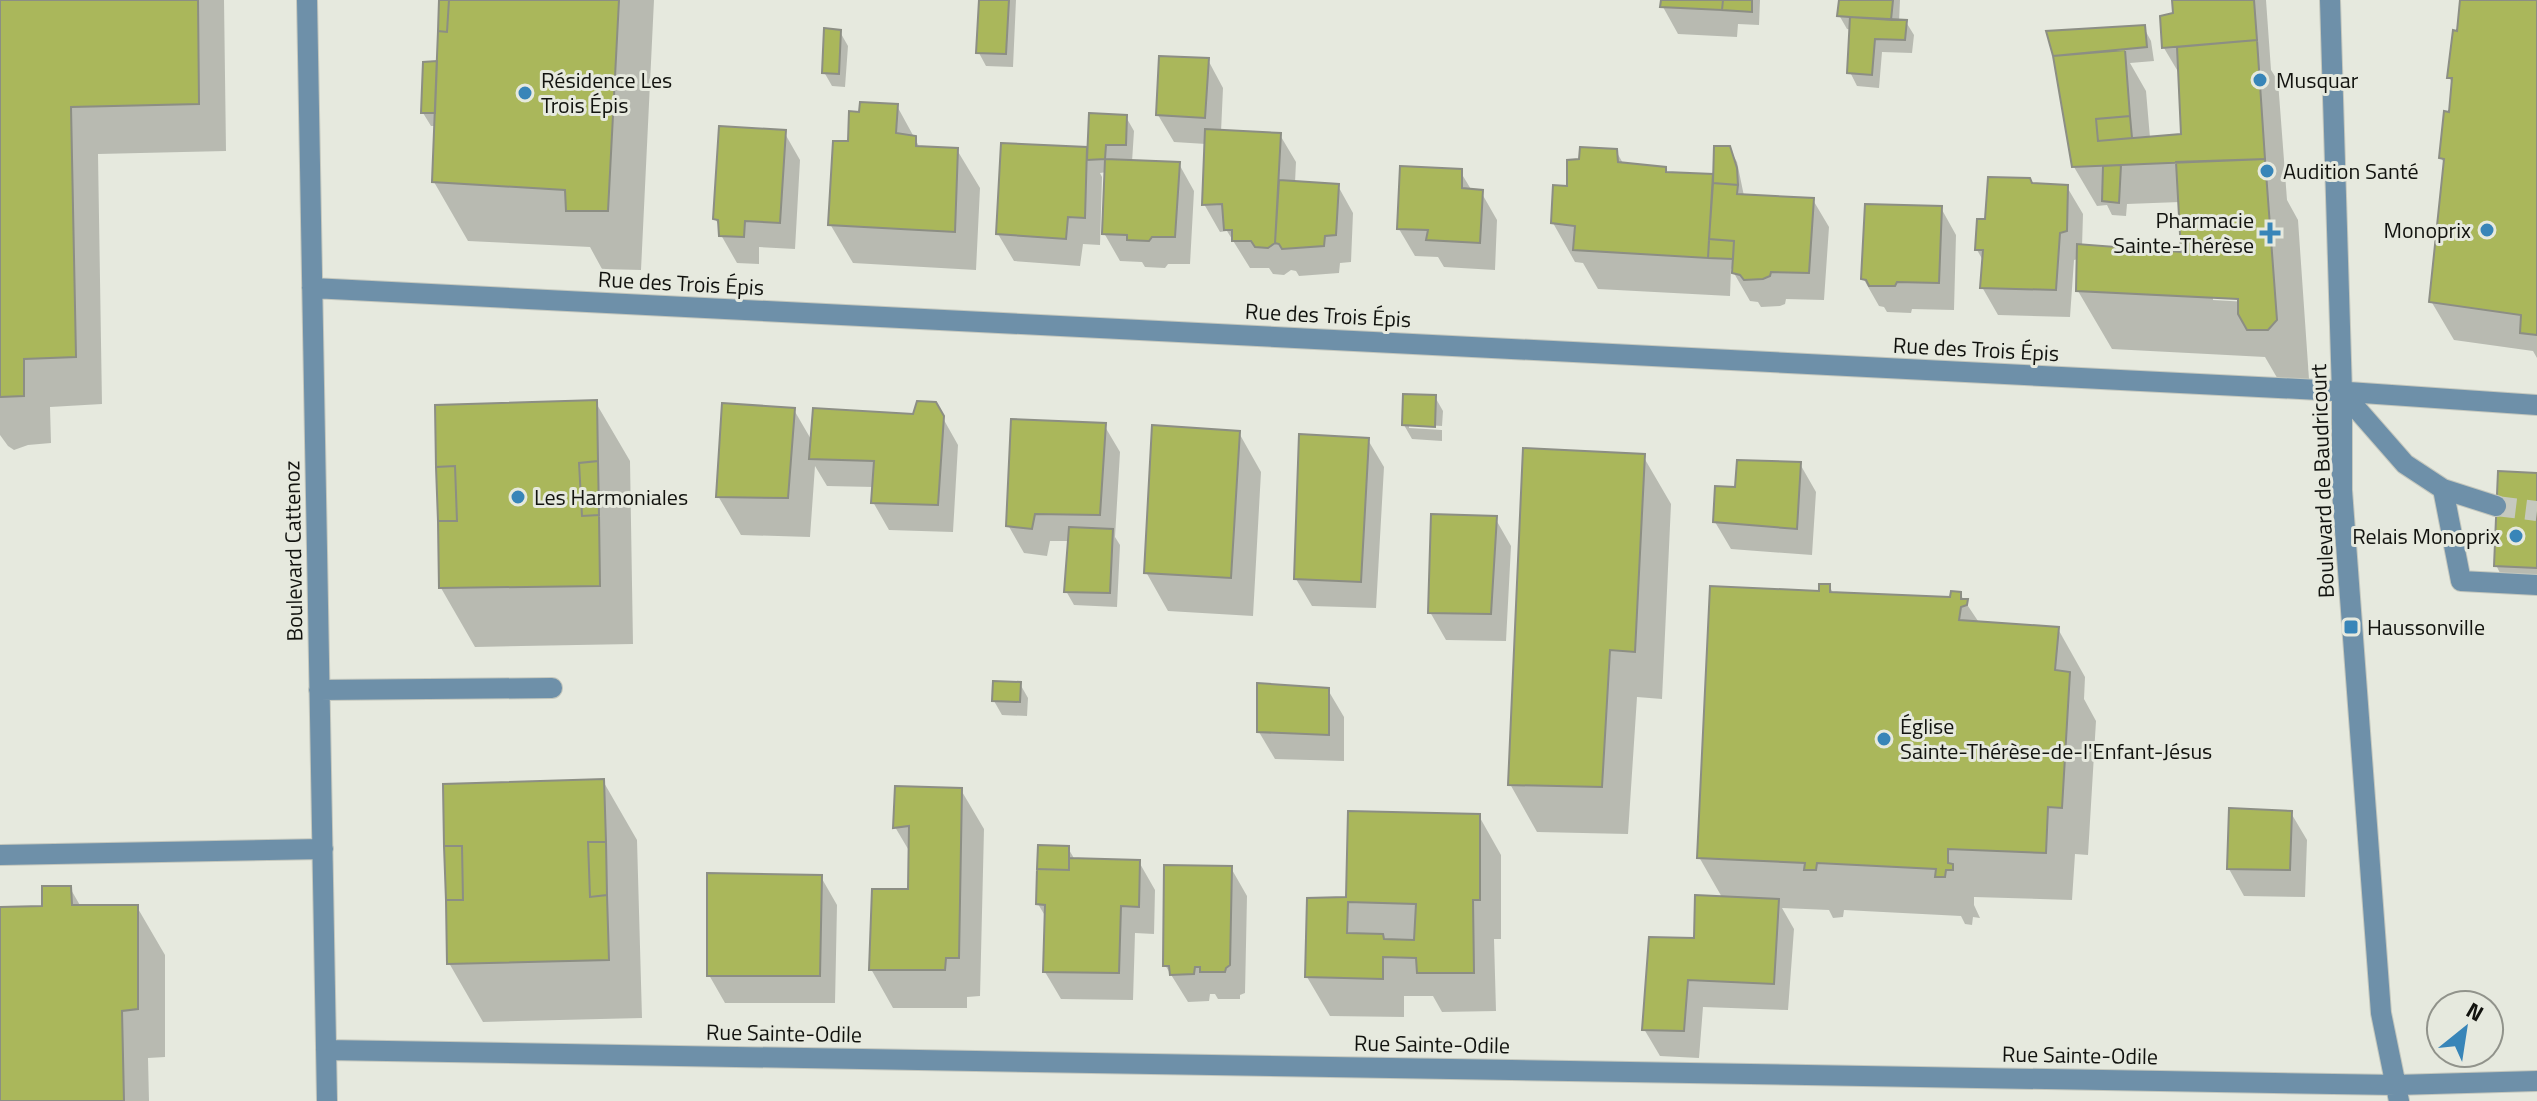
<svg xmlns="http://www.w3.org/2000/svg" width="2537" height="1101" font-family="'Titillium Web',sans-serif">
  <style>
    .shadow { fill: #0003; fill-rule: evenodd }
    .building { fill: #aab75b; stroke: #8c8e84; stroke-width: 2; fill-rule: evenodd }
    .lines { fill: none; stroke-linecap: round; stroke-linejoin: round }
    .minor-tunnel { stroke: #c6c9bf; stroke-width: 20; stroke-dasharray: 20 10; stroke-linecap: butt }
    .minor-casing { stroke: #c4c7bd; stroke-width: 22 }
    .minor { stroke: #6e90a9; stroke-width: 20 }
    .poi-dot { fill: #3885b8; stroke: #e6e9de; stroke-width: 3 }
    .labels { text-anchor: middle; stroke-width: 6; stroke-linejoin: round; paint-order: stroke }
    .poi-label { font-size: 22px; fill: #12130f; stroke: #e6e9de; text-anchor: start }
    .street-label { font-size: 22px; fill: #12130f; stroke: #e6e9de }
  </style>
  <rect width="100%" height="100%" fill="#e6e9de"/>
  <!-- shadow -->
  <path class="shadow" d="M0 0H224L226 151 98 154 102 404 50 407 51 443 28 445 14 450 8 446 0 435Z
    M441 0H654L641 270 602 269 590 247 468 241 434 182 436 126H431L423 113 438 63Z
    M981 0H1016L1013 67 986 66 979 53Z
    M1663 0H1760L1759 25 1738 24 1737 37 1678 34 1663 7Z
    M1841 0H1900L1899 22H1906L1914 35 1912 53 1882 52 1879 88 1857 86 1850 72 1852 30 1847 29 1839 15Z
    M2174 0H2266L2271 70 2278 81 2287 200 2298 220 2309 379 2302 389 2283 388 2265 357 2112 349 2078 291V259L2074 260 2070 317 1998 315 1982 287 1984 262 1977 250 1987 221 2032 185 2067 187 2083 214 2082 247 2183 254 2180 202 2127 204 2126 216 2112 215 2107 205 2097 206 2074 167 2055 56 2144 28 2151 41 2154 61 2130 63 2146 91 2150 138 2183 136 2180 75 2164 48 2175 15ZM2213 296 2248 298V302L2213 300Z
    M2462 0H2537V358L2533 351 2454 340 2431 301 2445 164 2441 158 2454 85 2449 78 2459 33Z
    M840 32 848 46 845 87 832 86 824 72Z
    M1208 60 1223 88 1221 132 1280 135 1296 162 1295 183 1338 186 1353 213 1351 262 1340 263 1339 273 1299 276 1296 271 1291 270 1284 275 1273 274 1269 268H1250L1227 231 1220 232 1204 204 1206 144 1174 142 1158 115Z
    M897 106 920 148 957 150 980 188 976 270 853 263 830 224 850 143 861 114Z
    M1126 117 1134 131 1132 162 1179 164 1194 191 1190 264H1168L1165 268 1145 267 1142 262 1120 261 1104 233 1107 172 1100 173 1102 177 1100 245 1083 244 1080 266 1014 261 998 234 1086 149 1089 154Z
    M784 132 800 160 795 249 759 247V264L737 263 721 235 720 228 715 218Z
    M1729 148 1737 162 1744 196 1813 200 1829 227 1824 300 1786 299 1785 304 1780 306 1761 307 1758 302 1750 301 1731 268 1730 296 1598 289 1583 263 1575 262 1553 223 1569 188 1616 151 1624 165 1665 169 1669 174 1712 176 1715 182Z
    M1460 171 1472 191 1481 192 1497 220 1495 270 1444 267 1438 257 1415 256 1399 229Z
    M1941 208 1956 235 1954 310 1912 309 1911 313 1887 312 1884 307 1879 306 1863 278Z
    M1435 397 1443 411 1442 426 1409 424V428L1442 430V441L1412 439 1404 425Z
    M596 403 630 461 633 644 475 647 441 588Z
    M935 404 958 445 953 532 889 530 873 502 874 487 827 486 815 466 810 537 741 535 718 496 794 410 812 441 914 416Z
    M1104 425 1120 452 1115 537 1120 545 1117 607 1074 605 1066 591 1070 541H1050L1047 556 1024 553 1008 525Z
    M1239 433 1261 472 1253 616 1168 611 1146 572Z
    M1368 440 1384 467 1376 608 1312 606 1296 579Z
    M1643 456 1671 504 1662 699 1637 697 1628 834 1537 832 1510 784Z
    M1800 464 1816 492 1812 555 1731 549 1715 522 1737 489Z
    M2537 475V580L2503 579 2496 565Z
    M1495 518 1511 546 1506 641 1446 640 1430 612Z
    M1829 586 1834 594 1951 599 1960 594 1980 624 2058 629 2085 677 2084 699 2096 721 2088 855 2075 854 2072 900 1974 897V905L1980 918 1973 917 1972 925 1965 924 1961 916 1844 910 1843 917 1833 918 1829 910 1782 908 1794 929 1788 1010 1703 1007 1699 1058 1660 1056 1644 1029 1723 899 1699 857 1821 593Z
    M1020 684 1028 698 1027 716 1002 715 994 701Z
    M1328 690 1344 717V761L1275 759 1259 732Z
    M603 781 637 840 642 1018 483 1022 449 963Z
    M961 790 984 829 980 996 967 997V1008H893L871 969 910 891 911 854 895 827Z
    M2291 813 2307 840 2305 897 2244 896 2229 869Z
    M1479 816 1501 855V939H1494L1496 1011 1442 1012 1433 996H1404V1017L1330 1016 1307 977 1348 899Z
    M1068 848 1075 860 1139 862 1155 890 1154 934 1135 933 1133 1000 1061 999 1045 972 1047 919 1038 904Z
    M1231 868 1247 896 1245 993 1240 995V999H1218L1215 994H1210L1209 1001 1188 1002 1165 965Z
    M821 877 837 905 835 1003H725L709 975Z
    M70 888 81 907H137L165 955V1057L148 1058 149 1101H0V909L44 908Z"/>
  <!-- building -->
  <path class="building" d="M0 0H198L199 104 71 107 76 357 24 359V396L0 397Z
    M439 0H449L447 32 438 31Z
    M449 0H619L608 211H566L565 190 432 182 438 31 447 32Z
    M979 0H1009L1006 54 976 53Z
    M1661 0H1723L1722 10 1660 7Z
    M1723 0H1752V12L1722 10Z
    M1839 0H1893L1891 20 1837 16Z
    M2172 0H2254L2257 40 2162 48 2160 16 2173 13Z
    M2460 0H2537V335L2520 333 2521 315 2429 302 2444 159 2439 158 2444 111 2449 112 2452 78H2447L2453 30 2457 31Z
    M1850 17 1907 20 1905 40 1875 39 1872 75 1847 73Z
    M2145 25 2147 47 2053 56 2046 31Z
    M824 28 841 30 839 74 822 73Z
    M2257 40 2265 159 2072 167 2053 56 2125 50 2130 116 2096 119 2098 141 2181 134 2177 47Z
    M1159 56 1209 58 1205 118 1156 115Z
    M437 61 435 113H421L423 62Z
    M860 102 898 104 896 133 916 136V146L958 148 955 232 828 225 833 141H848L849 111 859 112Z
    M1089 113 1127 115 1126 145H1106L1105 159 1087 160Z
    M2130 116 2132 138 2098 141 2096 119Z
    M719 126 786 130 780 223 745 221 744 237 719 236 718 220 713 219Z
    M1205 129 1281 133 1275 243 1268 248 1255 247 1251 241H1232V230H1224L1222 204 1202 205Z
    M1001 143 1087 147 1085 218 1068 217 1066 239 996 234Z
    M1714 146H1730L1737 168 1738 185 1713 183Z
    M1580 147 1617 149 1618 162 1666 167V172L1713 174 1708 258 1573 250 1575 226 1551 223 1553 185 1567 186V160L1579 159Z
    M1105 159 1180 162 1175 237H1152L1149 241 1127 240V235L1102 234Z
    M2265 159 2277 320 2268 330H2247L2238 314V299L2076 291 2077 244 2181 252 2176 162Z
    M2121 165 2119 203 2102 201 2103 166Z
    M1400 166 1462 169V188L1483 190 1480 243 1426 240 1428 230 1397 229Z
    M1988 177 2030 178 2032 183 2068 185 2067 231 2060 233 2056 290 1980 288 1983 250H1975L1977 219H1985Z
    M1279 180 1339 184 1336 235 1325 236 1324 246 1282 249 1279 244 1275 243Z
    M1713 183 1738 185 1737 194 1814 198 1809 273 1771 272 1770 276 1763 279 1744 280 1740 275 1732 273 1734 241 1709 239Z
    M1865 204 1942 206 1939 283 1897 282 1895 286H1869L1866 280 1861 279Z
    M1709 239 1734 241 1733 259 1708 258Z
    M1403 394 1436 395 1435 427 1402 425Z
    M597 400 598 461 579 463 582 516 599 515 600 586 439 588 438 521H457L455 466 436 467 435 405Z
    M917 401 936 402 944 416 938 505 871 503 874 461 809 459 813 408 913 414Z
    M722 403 795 408 788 498 716 497Z
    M1011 419 1106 423 1100 515 1035 514 1032 529 1006 526Z
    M1152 425 1240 431 1231 578 1144 573Z
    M1299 434 1369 438 1361 582 1294 579Z
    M1523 448 1645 454 1635 652 1610 650 1602 787 1508 785Z
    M1737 460 1801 462 1797 529 1713 522 1715 486 1735 487Z
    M598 461 599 515 582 516 579 463Z
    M455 466 457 521H438L436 467Z
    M2498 471 2537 473V568L2494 566Z
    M1431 514 1497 516 1491 614 1428 613Z
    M1069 527 1113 529 1110 593 1064 592Z
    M1819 584H1830V592L1950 597 1951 591 1961 592V599H1968L1967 605 1961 607 1959 620 2059 627 2055 670 2070 672 2062 808 2048 807 2046 853 1948 849V863L1953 864V870H1946L1945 877H1935L1936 869 1817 863 1816 870H1804L1805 863 1697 858 1710 586 1819 591Z
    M993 681 1021 682 1020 702 992 701Z
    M1257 683 1329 688V735L1257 732Z
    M604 779 606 842H588L590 897 607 895 609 960 447 964 446 900H463L462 846H444L443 784Z
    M895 786 962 788 959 958H946L945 970H869L872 889H908L909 826 893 828Z
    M2229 808 2292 811 2290 870 2227 869Z
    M1348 811 1480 814V900H1473L1474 973H1417L1416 958 1383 957V979L1305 977 1307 898 1346 897ZM1348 902 1416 904 1414 940 1384 939 1383 934 1347 933Z
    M588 842H606L607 895 590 897Z
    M1038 845 1069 846V870L1037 869Z
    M444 846H462L463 900H446Z
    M1069 858 1140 860 1139 907 1121 906 1119 973 1043 972 1045 905 1036 904 1037 869 1069 870Z
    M1164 865 1232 866 1230 965 1226 968 1225 972H1200V967H1195L1194 974 1170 975 1169 966H1163Z
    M707 873 822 875 820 976H707Z
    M42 886H71L72 905H138V1009L122 1011 124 1101H0V907L42 906Z
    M1695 895 1779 899 1774 984 1688 980 1684 1031 1642 1030 1649 937 1694 938Z"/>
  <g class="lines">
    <!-- minor-tunnel -->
    <path class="minor-tunnel" d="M2496 506 2537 511"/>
    <defs>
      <path id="minor" d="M307 0 327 1101
        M2330 0 2342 392V490L2381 1013 2399 1101
        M312 288 2319 390 2537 405
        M2342 392 2405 464 2443 489 2496 506
        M2443 489 2461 581 2537 585
        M319 690 552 688
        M0 855 323 849
        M326 1050 2396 1085 2537 1081"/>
    </defs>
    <!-- minor casing -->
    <use href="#minor" class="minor-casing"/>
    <!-- minor -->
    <use href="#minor" class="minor"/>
  </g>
  <!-- markers -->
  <g class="poi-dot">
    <circle cx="2260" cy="80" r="8"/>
    <circle cx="525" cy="93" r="8"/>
    <circle cx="2267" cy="171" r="8"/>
    <circle cx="2487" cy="230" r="8"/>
    <path d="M2266 221h8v8h8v8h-8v8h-8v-8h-8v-8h8z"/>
    <circle cx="518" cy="497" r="8"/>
    <circle cx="2516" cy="536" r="8"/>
    <rect x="2343" y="619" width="16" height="16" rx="4"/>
    <circle cx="1884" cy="739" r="8"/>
  </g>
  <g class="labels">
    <!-- poi labels -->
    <g class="poi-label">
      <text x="541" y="88">Résidence Les<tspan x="541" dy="25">Trois Épis</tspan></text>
      <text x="2276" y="88">Musquar</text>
      <text x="2283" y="179">Audition Santé</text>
      <text x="2254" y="228" text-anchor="end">Pharmacie<tspan x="2254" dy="25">Sainte-Thérèse</tspan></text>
      <text x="2471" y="238" text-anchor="end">Monoprix</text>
      <text x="534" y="505">Les Harmoniales</text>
      <text x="2500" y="544" text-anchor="end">Relais Monoprix</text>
      <text x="2367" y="635">Haussonville</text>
      <text x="1900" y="734">Église<tspan x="1900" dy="25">Sainte-Thérèse-de-l'Enfant-Jésus</tspan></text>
    </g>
    <!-- street labels -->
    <g class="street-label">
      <text transform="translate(681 283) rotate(3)" y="8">Rue des Trois Épis</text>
      <text transform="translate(1328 315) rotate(3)" y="8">Rue des Trois Épis</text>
      <text transform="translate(1976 349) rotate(3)" y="8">Rue des Trois Épis</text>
      <text transform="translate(2322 481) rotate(-92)" y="8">Boulevard de Baudricourt</text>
      <text transform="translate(293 551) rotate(-91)" y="8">Boulevard Cattenoz</text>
      <text transform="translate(784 1033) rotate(1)" y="8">Rue Sainte-Odile</text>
      <text transform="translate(1432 1044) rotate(1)" y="8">Rue Sainte-Odile</text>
      <text transform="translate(2080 1055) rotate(1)" y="8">Rue Sainte-Odile</text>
    </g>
  </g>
  <!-- north arrow -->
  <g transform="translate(2465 1029) rotate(30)"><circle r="38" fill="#e6e9de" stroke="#91938b" stroke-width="2"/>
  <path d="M0-6L14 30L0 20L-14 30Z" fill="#3885b8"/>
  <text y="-12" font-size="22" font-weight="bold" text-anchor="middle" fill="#12130f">N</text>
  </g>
</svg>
